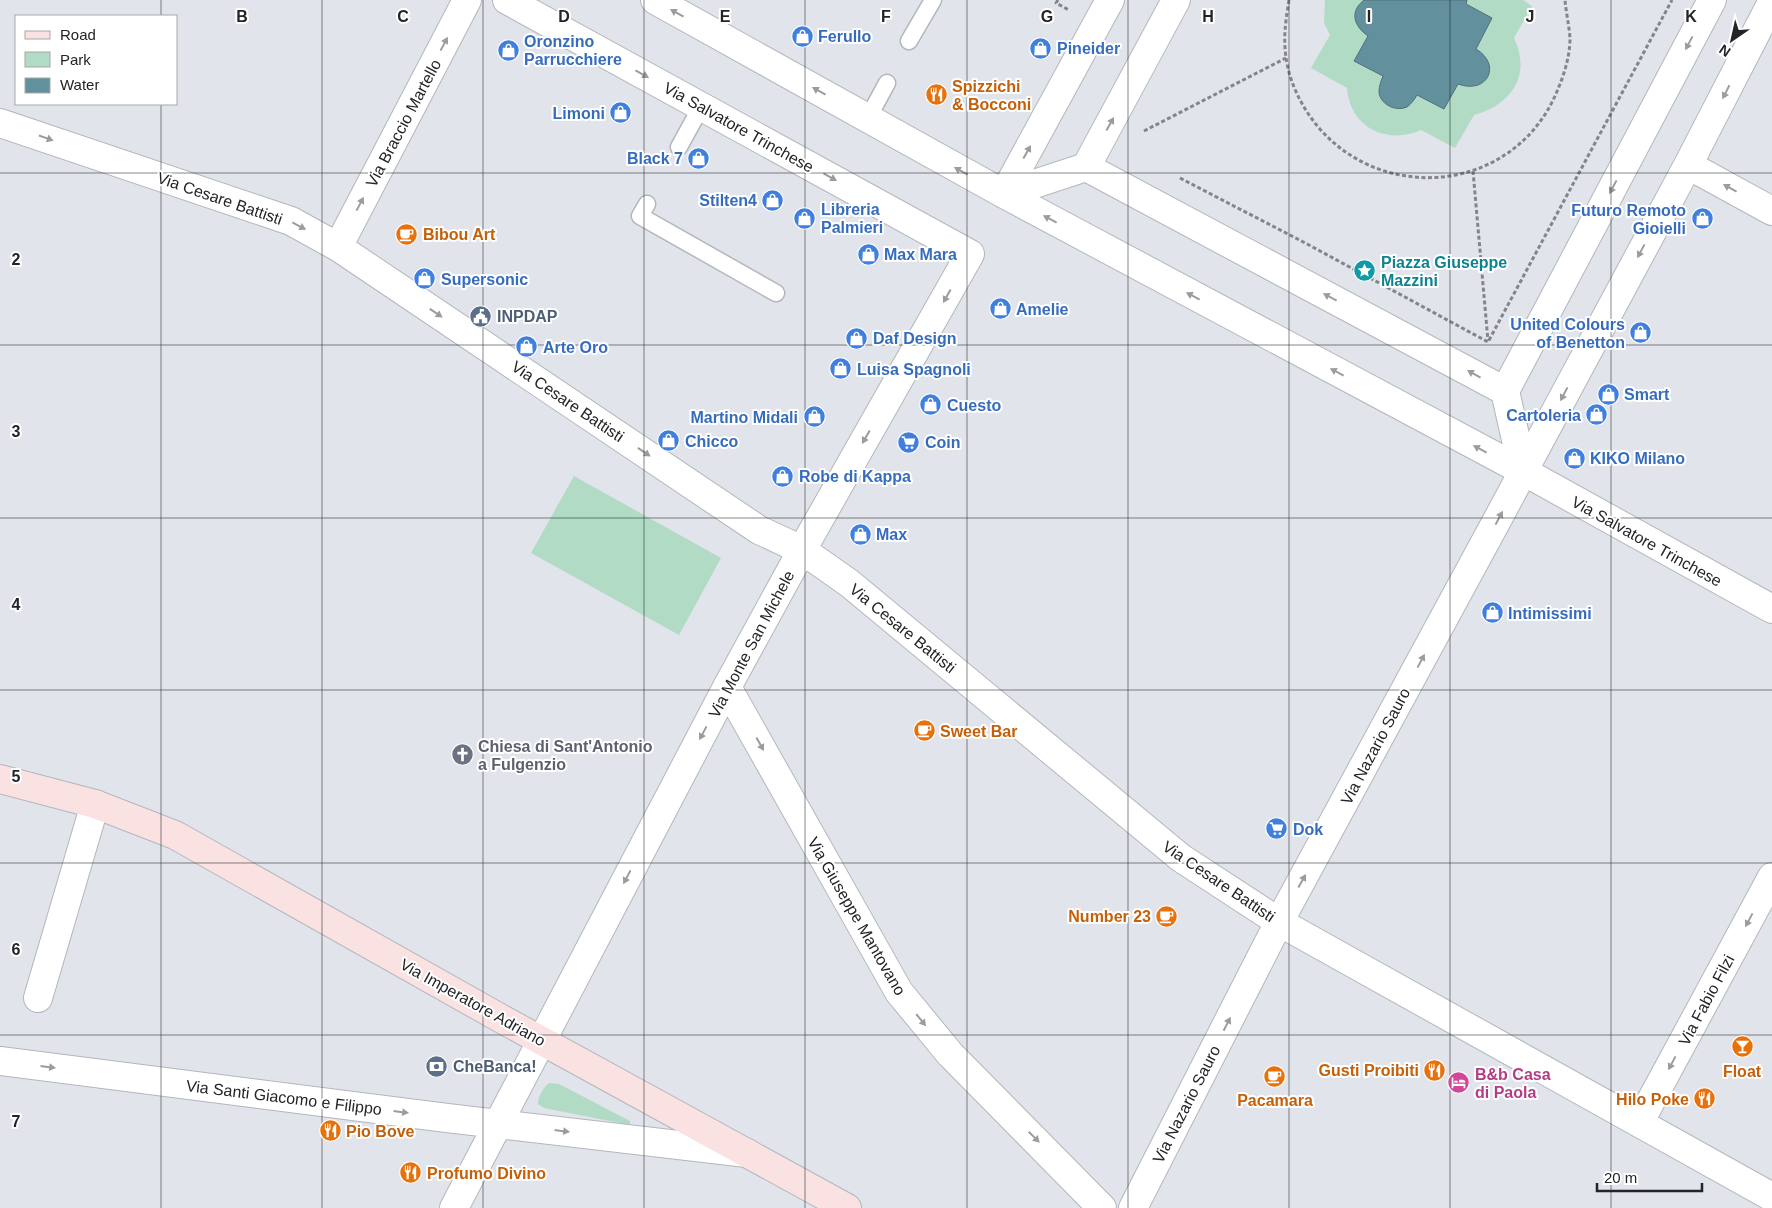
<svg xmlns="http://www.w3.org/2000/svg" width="1772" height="1208" font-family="Arial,sans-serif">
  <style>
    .green { fill: #b1dbc5 }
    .water { fill: #62909d; stroke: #4f707a }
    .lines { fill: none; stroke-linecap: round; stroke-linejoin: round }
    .lane-casing { stroke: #b3b6bd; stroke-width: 19 }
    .street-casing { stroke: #b3b6bd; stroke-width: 30 }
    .secondary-casing { stroke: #b3b6bd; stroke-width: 30 }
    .path { stroke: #83858a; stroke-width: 3; stroke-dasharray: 4 2.5; stroke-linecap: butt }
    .lane { stroke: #fff; stroke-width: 16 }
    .street { stroke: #fff; stroke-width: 28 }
    .secondary { stroke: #f9e2e1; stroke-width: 28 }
    .oneway { fill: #9c9c9e }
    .grid { fill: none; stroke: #232427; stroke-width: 1; stroke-opacity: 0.55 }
    .labels { text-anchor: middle; stroke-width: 4; stroke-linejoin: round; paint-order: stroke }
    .shop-label { font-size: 16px; font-weight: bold; fill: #366cbe; stroke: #fff; text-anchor: start }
    .food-label { font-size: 16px; font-weight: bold; fill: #c56008; stroke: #fff; text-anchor: start }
    .street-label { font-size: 16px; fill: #232427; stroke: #fff }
    .culture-label { font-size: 16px; font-weight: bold; fill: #0d838f; stroke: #fff; text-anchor: start }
    .service-label { font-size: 16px; font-weight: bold; fill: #4e5e75; stroke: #fff; text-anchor: start }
    .worship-label { font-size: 16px; font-weight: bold; fill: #5b616d; stroke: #fff; text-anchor: start }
    .hotel-label { font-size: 16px; font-weight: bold; fill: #b23c85; stroke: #fff; text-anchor: start }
    .grid-label { font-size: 16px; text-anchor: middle; font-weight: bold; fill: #232427; stroke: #fff; stroke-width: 4; stroke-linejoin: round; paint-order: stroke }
  </style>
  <rect width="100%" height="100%" fill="#e1e4eb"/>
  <!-- green -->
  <path class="green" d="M1325 0H1364L1359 4 1368 36 1383 76 1379 90 1415 99 1417 95 1458 83 1473 87 1483 82 1488 60 1485 55 1476 49 1466 4 1467 0H1523L1532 6 1514 38C1532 75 1511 105 1474 115L1455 148 1421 130C1387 145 1350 128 1347 88L1311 68 1330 35 1324 23Z
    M574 476 721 558 679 635 531 553Z
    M549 1083 559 1084 630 1121V1125L544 1108 538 1104C538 1096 543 1088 549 1083Z"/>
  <!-- water -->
  <path class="water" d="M1364 0H1467L1466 4 1492 18 1476 49C1502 64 1488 95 1458 84L1444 109 1417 95C1415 99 1411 104 1407 107 1395 112 1380 104 1379 92 1379 86 1381 81 1383 76L1354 61 1368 36C1354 26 1349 12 1364 0Z"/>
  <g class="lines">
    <defs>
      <path id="lane" d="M909 41 933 0
        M868 118 887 83
        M679 147 701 107
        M647 204 640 216 776 293"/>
      <path id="street" d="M655 0 1004 194 1523 471 1772 609
        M0 123 291 221 338 247 759 530 802 550 849 583 1181 858 1279 922 1772 1197
        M1688 165 1772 211
        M1086 167 1505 391 1712 0
        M1004 194 1086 167 1176 0
        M1004 194 1110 0
        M338 247 467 0
        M1505 391 1523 471
        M727 687 899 992 950 1054 1102 1208
        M38 998 95 804
        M0 1061 447 1118 747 1153
        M1639 1123 1772 877
        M454 1208 727 687 802 550 970 254 507 0
        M1133 1208 1279 922 1495 524 1688 165 1772 2"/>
      <path id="secondary" d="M0 779 95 804 175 835 500 1018 847 1208"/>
    </defs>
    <!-- lane casing -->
    <use href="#lane" class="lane-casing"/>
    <!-- street casing -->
    <use href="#street" class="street-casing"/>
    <!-- secondary casing -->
    <use href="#secondary" class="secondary-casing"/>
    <!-- path -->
    <path class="path" d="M1058 0 1056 3 1069 10
      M1289 0C1286 19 1283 37 1286 57 1289 82 1302 108 1319 128 1386 205 1512 191 1555 96 1563 78 1570 58 1570 38 1569 25 1566 12 1565 0
      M1144 131 1286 58
      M1473 171 1488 341
      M1180 178 1309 245 1488 342 1672 0"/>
    <!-- lane -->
    <use href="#lane" class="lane"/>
    <!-- street -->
    <use href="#street" class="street"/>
    <!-- secondary -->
    <use href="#secondary" class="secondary"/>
  </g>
  <!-- one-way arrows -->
  <defs><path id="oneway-solid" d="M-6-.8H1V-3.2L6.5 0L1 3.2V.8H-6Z" transform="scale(1.25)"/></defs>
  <g class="oneway">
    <use href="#oneway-solid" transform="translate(677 13) rotate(-151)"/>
    <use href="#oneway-solid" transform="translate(1689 43) rotate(118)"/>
    <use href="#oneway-solid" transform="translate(444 44) rotate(-62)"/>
    <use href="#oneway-solid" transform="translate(642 74) rotate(29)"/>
    <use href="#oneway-solid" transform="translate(819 91) rotate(-151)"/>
    <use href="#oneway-solid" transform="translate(1726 92) rotate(117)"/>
    <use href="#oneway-solid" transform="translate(1110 124) rotate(-61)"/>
    <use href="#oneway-solid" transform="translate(46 138) rotate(19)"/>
    <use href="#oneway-solid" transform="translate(1027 152) rotate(-61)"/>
    <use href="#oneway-solid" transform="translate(961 171) rotate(-151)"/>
    <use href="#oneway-solid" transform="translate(830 177) rotate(29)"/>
    <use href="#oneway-solid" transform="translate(1613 187) rotate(118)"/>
    <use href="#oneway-solid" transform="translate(1730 188) rotate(-151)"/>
    <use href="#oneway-solid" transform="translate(360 204) rotate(-62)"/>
    <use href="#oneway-solid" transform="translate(1050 219) rotate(-152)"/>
    <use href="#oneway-solid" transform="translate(299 226) rotate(28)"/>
    <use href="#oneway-solid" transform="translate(1641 251) rotate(118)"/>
    <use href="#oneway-solid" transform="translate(947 296) rotate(119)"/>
    <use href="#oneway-solid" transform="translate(1193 296) rotate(-152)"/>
    <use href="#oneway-solid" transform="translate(1330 297) rotate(-152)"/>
    <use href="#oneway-solid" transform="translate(436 313) rotate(34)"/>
    <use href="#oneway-solid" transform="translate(1337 372) rotate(-152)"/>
    <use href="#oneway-solid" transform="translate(1474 374) rotate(-151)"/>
    <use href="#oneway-solid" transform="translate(1564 394) rotate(118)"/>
    <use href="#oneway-solid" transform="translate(866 437) rotate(120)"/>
    <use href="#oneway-solid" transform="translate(1480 449) rotate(-152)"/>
    <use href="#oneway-solid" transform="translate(644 452) rotate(34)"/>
    <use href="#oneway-solid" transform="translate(1499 518) rotate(-62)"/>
    <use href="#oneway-solid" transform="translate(1421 661) rotate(-62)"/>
    <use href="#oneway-solid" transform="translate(703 733) rotate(118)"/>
    <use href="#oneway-solid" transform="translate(760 744) rotate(61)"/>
    <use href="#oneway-solid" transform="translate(627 877) rotate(118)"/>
    <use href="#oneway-solid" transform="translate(1302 881) rotate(-61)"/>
    <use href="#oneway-solid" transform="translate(1749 920) rotate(118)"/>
    <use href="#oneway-solid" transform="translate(921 1020) rotate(51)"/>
    <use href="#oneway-solid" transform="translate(1227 1024) rotate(-63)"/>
    <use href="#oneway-solid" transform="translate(1672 1063) rotate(118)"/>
    <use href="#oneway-solid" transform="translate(48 1067) rotate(7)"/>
    <use href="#oneway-solid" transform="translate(401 1112) rotate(7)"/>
    <use href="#oneway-solid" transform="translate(562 1131) rotate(7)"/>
    <use href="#oneway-solid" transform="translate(1034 1137) rotate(45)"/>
  </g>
  <!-- grid -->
  <path class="grid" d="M161 0V16M322 0V1208M483 0V1208M644 0V1208M805 0V1208M967 0V1208M1128 0V1208M1289 0V1208M1450 0V1208M1611 0V1208M161 104V1208M0 173H1772M0 345H1772M0 518H1772M0 690H1772M0 863H1772M0 1035H1772"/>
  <!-- icons -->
  <defs>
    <symbol id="shop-disc" viewBox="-11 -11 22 22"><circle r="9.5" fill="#3f7fe0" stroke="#fff"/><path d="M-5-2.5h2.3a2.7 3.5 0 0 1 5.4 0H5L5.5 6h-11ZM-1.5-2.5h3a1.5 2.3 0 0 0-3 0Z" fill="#fff"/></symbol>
    <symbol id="restaurant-disc" viewBox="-11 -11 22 22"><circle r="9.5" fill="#e8710a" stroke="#fff"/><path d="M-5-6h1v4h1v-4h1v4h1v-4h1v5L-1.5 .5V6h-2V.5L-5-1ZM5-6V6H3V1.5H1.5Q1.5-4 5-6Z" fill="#fff"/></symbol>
    <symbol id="cafe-disc" viewBox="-11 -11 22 22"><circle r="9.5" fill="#e8710a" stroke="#fff"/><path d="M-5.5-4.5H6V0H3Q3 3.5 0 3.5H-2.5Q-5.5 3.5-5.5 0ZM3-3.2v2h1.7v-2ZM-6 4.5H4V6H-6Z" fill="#fff"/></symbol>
    <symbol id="sight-disc" viewBox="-11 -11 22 22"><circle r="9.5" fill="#0f9aa8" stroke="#fff"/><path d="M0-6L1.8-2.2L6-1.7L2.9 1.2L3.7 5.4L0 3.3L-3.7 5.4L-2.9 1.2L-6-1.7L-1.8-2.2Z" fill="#fff"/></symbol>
    <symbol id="civic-disc" viewBox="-11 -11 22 22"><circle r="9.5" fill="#5c6f8a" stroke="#fff"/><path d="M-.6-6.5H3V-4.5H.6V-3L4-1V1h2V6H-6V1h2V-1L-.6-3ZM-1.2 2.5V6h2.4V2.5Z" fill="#fff"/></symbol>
    <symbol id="supermarket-disc" viewBox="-11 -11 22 22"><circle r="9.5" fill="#3f7fe0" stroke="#fff"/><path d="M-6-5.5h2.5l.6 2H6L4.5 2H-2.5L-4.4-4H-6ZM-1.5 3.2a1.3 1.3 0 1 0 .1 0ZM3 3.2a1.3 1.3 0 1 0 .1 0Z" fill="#fff"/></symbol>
    <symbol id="church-disc" viewBox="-11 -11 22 22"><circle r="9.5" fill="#6b7280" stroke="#fff"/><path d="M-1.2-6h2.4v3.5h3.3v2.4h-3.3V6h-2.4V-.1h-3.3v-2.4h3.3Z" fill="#fff"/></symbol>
    <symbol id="bar-disc" viewBox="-11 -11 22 22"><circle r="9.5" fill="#e8710a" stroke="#fff"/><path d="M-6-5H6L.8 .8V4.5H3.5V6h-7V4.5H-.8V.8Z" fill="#fff"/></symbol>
    <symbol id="bank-disc" viewBox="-11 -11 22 22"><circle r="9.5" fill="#5c6f8a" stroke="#fff"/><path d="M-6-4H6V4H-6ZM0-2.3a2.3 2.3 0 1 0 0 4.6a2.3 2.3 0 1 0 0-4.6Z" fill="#fff"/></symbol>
    <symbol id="hotel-disc" viewBox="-11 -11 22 22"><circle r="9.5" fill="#d1479c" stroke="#fff"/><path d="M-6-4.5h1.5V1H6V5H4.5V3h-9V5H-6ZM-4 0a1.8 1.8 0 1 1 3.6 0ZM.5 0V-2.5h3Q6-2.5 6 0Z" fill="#fff"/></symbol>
  </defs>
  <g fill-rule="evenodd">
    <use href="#shop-disc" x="790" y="24" width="25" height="25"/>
    <use href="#shop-disc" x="1028" y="36" width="25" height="25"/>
    <use href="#shop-disc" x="496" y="38" width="25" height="25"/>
    <use href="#restaurant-disc" x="924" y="82" width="25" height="25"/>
    <use href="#shop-disc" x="608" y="100" width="25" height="25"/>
    <use href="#shop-disc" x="686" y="146" width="25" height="25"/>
    <use href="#shop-disc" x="760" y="188" width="25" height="25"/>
    <use href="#shop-disc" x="792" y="206" width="25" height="25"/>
    <use href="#shop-disc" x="1690" y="206" width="25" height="25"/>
    <use href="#cafe-disc" x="394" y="222" width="25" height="25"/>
    <use href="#shop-disc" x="856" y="242" width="25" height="25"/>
    <use href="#sight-disc" x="1352" y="258" width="25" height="25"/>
    <use href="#shop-disc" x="412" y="266" width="25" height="25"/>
    <use href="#shop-disc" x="988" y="296" width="25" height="25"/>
    <use href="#civic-disc" x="468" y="304" width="25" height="25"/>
    <use href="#shop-disc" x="1628" y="320" width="25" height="25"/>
    <use href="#shop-disc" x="844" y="326" width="25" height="25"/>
    <use href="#shop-disc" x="514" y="334" width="25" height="25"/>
    <use href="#shop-disc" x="828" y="356" width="25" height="25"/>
    <use href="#shop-disc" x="1596" y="382" width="25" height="25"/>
    <use href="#shop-disc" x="918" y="392" width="25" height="25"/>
    <use href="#shop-disc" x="1584" y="402" width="25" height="25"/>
    <use href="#shop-disc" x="802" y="404" width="25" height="25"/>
    <use href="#shop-disc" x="656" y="428" width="25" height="25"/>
    <use href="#supermarket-disc" x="896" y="430" width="25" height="25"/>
    <use href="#shop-disc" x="1562" y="446" width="25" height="25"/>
    <use href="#shop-disc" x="770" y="464" width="25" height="25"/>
    <use href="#shop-disc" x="848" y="522" width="25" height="25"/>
    <use href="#shop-disc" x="1480" y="600" width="25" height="25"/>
    <use href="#cafe-disc" x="912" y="718" width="25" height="25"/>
    <use href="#church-disc" x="450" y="742" width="25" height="25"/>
    <use href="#supermarket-disc" x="1264" y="816" width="25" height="25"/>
    <use href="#cafe-disc" x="1154" y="904" width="25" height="25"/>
    <use href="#bar-disc" x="1730" y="1034" width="25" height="25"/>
    <use href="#bank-disc" x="424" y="1054" width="25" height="25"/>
    <use href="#restaurant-disc" x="1422" y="1058" width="25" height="25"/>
    <use href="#cafe-disc" x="1262" y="1064" width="25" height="25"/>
    <use href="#hotel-disc" x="1446" y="1070" width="25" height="25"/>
    <use href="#restaurant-disc" x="1692" y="1086" width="25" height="25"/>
    <use href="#restaurant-disc" x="318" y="1118" width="25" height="25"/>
    <use href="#restaurant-disc" x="398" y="1160" width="25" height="25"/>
  </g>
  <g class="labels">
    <!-- shop labels -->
    <g class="shop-label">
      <text x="818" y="42">Ferullo</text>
      <text x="524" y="47">Oronzino<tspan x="524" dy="18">Parrucchiere</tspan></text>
      <text x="1057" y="54">Pineider</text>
      <text x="605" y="119" text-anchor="end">Limoni</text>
      <text x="683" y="164" text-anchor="end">Black 7</text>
      <text x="757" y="206" text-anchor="end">Stilten4</text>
      <text x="821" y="215">Libreria<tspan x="821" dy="18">Palmieri</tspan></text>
      <text x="1686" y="216" text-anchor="end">Futuro Remoto<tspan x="1686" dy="18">Gioielli</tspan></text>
      <text x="884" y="260">Max Mara</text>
      <text x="441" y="285">Supersonic</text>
      <text x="1016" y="315">Amelie</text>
      <text x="1625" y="330" text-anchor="end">United Colours<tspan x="1625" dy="18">of Benetton</tspan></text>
      <text x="873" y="344">Daf Design</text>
      <text x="543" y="353">Arte Oro</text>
      <text x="857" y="375">Luisa Spagnoli</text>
      <text x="1624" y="400">Smart</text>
      <text x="947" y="411">Cuesto</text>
      <text x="1581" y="421" text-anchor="end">Cartoleria</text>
      <text x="798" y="423" text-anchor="end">Martino Midali</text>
      <text x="685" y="447">Chicco</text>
      <text x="925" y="448">Coin</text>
      <text x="1590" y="464">KIKO Milano</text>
      <text x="799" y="482">Robe di Kappa</text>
      <text x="876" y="540">Max</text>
      <text x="1508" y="619">Intimissimi</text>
      <text x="1293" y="835">Dok</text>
    </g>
    <!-- food labels -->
    <g class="food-label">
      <text x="952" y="92">Spizzichi<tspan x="952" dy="18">&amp; Bocconi</tspan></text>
      <text x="423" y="240">Bibou Art</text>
      <text x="940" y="737">Sweet Bar</text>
      <text x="1151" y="922" text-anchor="end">Number 23</text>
      <text x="1419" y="1076" text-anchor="end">Gusti Proibiti</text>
      <text x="1742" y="1077" text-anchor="middle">Float</text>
      <text x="1689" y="1105" text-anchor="end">Hilo Poke</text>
      <text x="1275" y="1106" text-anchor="middle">Pacamara</text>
      <text x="346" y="1137">Pio Bove</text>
      <text x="427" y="1179">Profumo Divino</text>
    </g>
    <!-- street labels -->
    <g class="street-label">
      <text transform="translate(403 123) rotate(-62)" y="6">Via Braccio Martello</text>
      <text transform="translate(739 127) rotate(29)" y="6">Via Salvatore Trinchese</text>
      <text transform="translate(220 198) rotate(19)" y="6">Via Cesare Battisti</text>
      <text transform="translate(568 401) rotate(34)" y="6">Via Cesare Battisti</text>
      <text transform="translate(1647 541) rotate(29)" y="6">Via Salvatore Trinchese</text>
      <text transform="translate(903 628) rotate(39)" y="6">Via Cesare Battisti</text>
      <text transform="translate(751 644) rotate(-62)" y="6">Via Monte San Michele</text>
      <text transform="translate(1375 746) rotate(-62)" y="6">Via Nazario Sauro</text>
      <text transform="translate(1219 881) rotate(34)" y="6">Via Cesare Battisti</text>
      <text transform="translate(857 916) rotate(60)" y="6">Via Giuseppe Mantovano</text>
      <text transform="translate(1706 1000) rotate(-62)" y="6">Via Fabio Filzi</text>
      <text transform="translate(473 1002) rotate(29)" y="6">Via Imperatore Adriano</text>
      <text transform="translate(284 1097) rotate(7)" y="6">Via Santi Giacomo e Filippo</text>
      <text transform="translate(1186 1104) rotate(-63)" y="6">Via Nazario Sauro</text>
    </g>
    <!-- culture labels -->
    <g class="culture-label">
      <text x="1381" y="268">Piazza Giuseppe<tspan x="1381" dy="18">Mazzini</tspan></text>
    </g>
    <!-- service labels -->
    <g class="service-label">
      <text x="497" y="322">INPDAP</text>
      <text x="453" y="1072">CheBanca!</text>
    </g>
    <!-- worship labels -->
    <g class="worship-label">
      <text x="478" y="752">Chiesa di Sant'Antonio<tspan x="478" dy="18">a Fulgenzio</tspan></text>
    </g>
    <!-- hotel labels -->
    <g class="hotel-label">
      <text x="1475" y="1080">B&amp;b Casa<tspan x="1475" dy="18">di Paola</tspan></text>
    </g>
  </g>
  <g class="grid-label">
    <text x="242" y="22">B</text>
    <text x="403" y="22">C</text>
    <text x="564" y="22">D</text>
    <text x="725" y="22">E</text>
    <text x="886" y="22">F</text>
    <text x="1047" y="22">G</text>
    <text x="1208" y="22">H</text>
    <text x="1369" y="22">I</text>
    <text x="1530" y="22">J</text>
    <text x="1691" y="22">K</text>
    <text x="16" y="265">2</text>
    <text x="16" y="437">3</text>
    <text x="16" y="610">4</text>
    <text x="16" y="782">5</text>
    <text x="16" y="955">6</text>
    <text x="16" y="1127">7</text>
  </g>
  <!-- legend -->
  <rect x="15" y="15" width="162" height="90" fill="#ffffff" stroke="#a7a7a9"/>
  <rect x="25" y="31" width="25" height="8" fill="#f9e2e1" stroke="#a7a7a9"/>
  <text x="60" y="40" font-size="15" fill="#232427">Road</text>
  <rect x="25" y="52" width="25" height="15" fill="#b1dbc5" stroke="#a7a7a9"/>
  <text x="60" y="65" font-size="15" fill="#232427">Park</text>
  <rect x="25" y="78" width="25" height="15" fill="#62909d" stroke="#a7a7a9"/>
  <text x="60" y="90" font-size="15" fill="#232427">Water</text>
  <!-- north arrow -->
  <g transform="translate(1732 40) rotate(214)" stroke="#ffffff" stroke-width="4" paint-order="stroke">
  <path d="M0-4L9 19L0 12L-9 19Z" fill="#232427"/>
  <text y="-8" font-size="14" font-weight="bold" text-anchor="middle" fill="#232427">N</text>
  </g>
  <!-- scale -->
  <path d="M1597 1183v8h105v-8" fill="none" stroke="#232427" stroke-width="2.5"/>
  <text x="1604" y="1183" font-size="15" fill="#232427" stroke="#ffffff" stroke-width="4" paint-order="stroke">20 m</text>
</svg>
